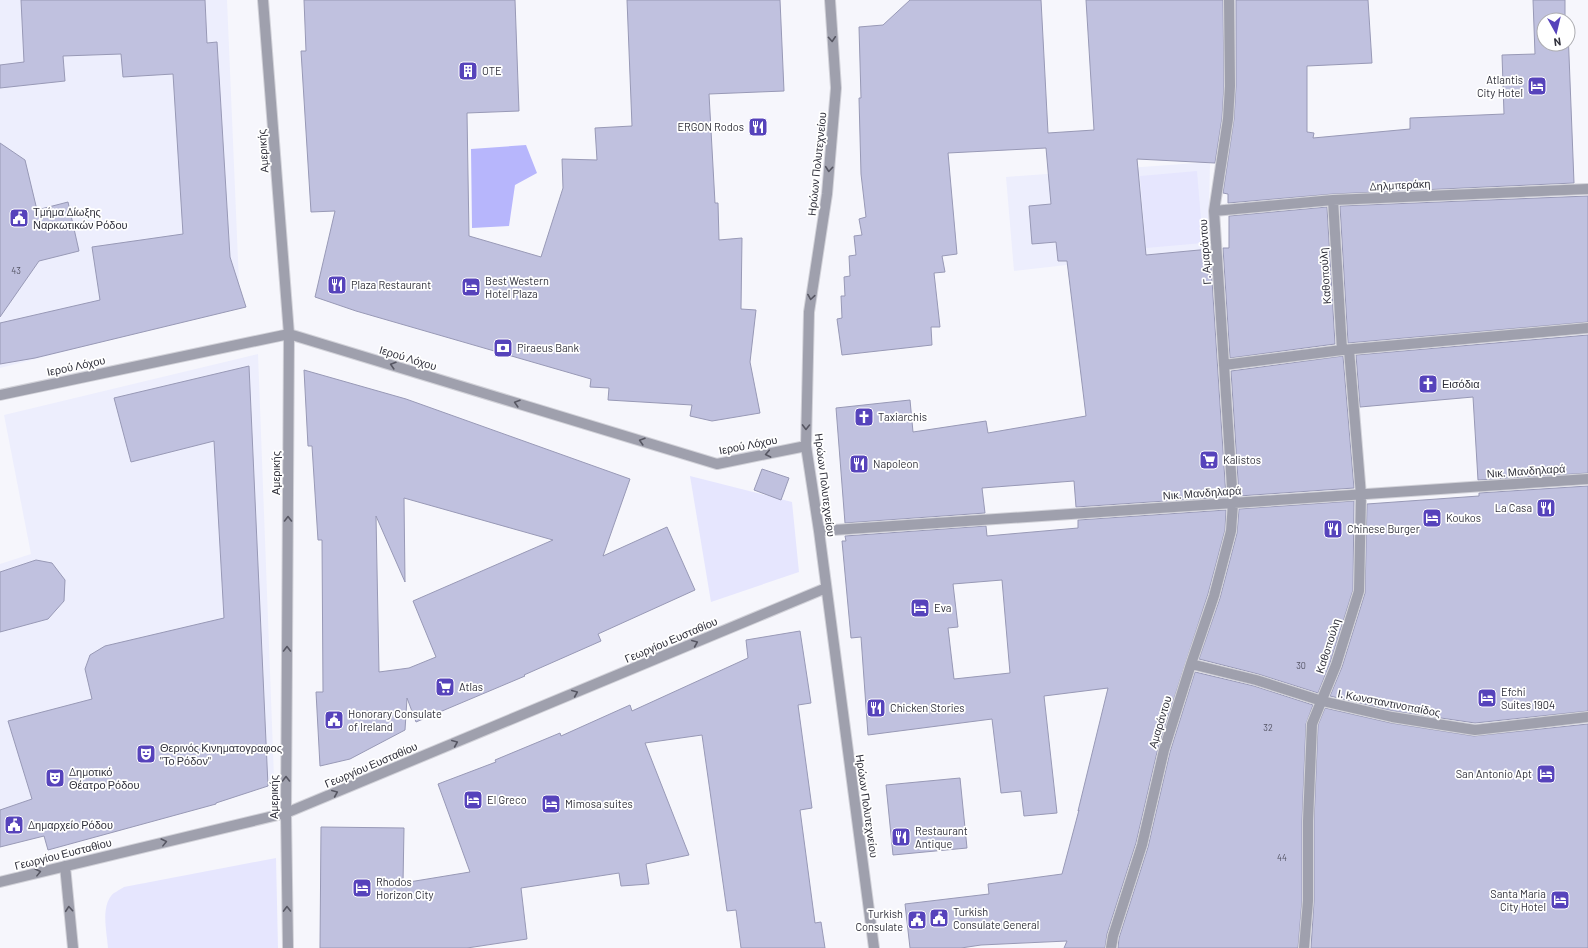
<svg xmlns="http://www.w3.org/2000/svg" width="1588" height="948" font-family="Barlow,sans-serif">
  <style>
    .built { fill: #edeefd }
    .green { fill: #e6e6fe }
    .water { fill: #b7b6fc }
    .building { fill: #c0c1df; stroke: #9899b6; fill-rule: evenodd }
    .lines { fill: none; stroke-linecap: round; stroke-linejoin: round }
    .minor-casing { stroke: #d2d2d9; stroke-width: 12 }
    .minor { stroke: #9fa0ad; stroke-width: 10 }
    .oneway { stroke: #575763 }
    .labels { text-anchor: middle; stroke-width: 3.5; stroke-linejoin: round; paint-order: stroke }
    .number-label { font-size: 9px; fill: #545464 }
    .poi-label { font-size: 11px; fill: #30303b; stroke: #fff; text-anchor: start }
    .street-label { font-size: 11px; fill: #30303b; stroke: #fff }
  </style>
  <rect width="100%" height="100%" fill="#f6f6fc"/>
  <!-- built -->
  <path class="built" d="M0 0H227L240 307 0 368Z
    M1210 162 1208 249 1014 271 1006 177Z
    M258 354 274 778 0 847V564L31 554 4 415Z"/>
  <!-- green -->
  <path class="green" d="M1197 171 1203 243 1146 248 1140 176Z
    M690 476 792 502 799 572 711 602Z
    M276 858 278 948H108C107 933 101 909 111 896 114 892 120 890 124 887Z"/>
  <!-- water -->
  <path class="water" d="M526 145 537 173 515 185 509 226 472 228 471 149Z"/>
  <!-- building -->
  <path class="building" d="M21 0H205L207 43 217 42 230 257 246 307 35 358 0 364V323L100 300 92 247 183 234 173 74 123 77 121 54 63 56 65 81 0 88V65L24 62Z
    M304 0H515L519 111 467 113 469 236 541 257 563 188 562 159 597 160 595 128 632 126 627 0H780L784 91 709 94 715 203H718L719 240 742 238 741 309 756 310 750 362 760 413 712 421 690 416 692 405 608 400 609 388 590 387 591 379 356 311 315 297 335 211 311 212 301 51H306Z
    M910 0H1041L1048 133 1094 130 1086 0H1223L1224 86 1222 118 1215 163 1137 159 1146 255 1210 249 1226 497 1076 507 1074 481 982 488 985 513 845 523 836 408 910 400 913 432 986 421 988 433 1086 416 1067 261H1058L1056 242 1032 244 1029 206 1051 204 1046 148 948 153 957 254 942 256 945 272 934 273 940 327H931L932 345 842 355 837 319 842 318 841 296H845L844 277 850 276 849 256 856 255 854 236 862 235 859 219 866 217 861 174 859 98H861L859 27 883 25Z
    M1236 0H1368L1372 63 1307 66V132L1314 133 1313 138 1410 129V118L1504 114 1502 55 1535 54 1533 0H1565V20H1544V44H1568V30L1574 183 1333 194 1228 203V194L1223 193 1234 119 1236 86Z
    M0 143 25 160 37 210 68 202 79 251 39 261 0 317Z
    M1588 196V322L1348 343 1340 206Z
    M1327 207 1335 344 1230 358 1223 248H1229V216Z
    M1588 335V473L1478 480 1473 397 1360 407 1356 355Z
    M1343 356 1354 488 1239 496 1231 371Z
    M249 366 268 786 216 803V804L48 850 44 836 0 847V810L32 799 8 721 92 699 85 669 90 655 105 646 224 618 214 441 131 462 114 398Z
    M304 370 406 399 630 479 603 556 667 527 695 590 598 634 601 641 524 675 525 676 416 722 407 698 405 730 350 759 320 766 316 692H323L322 540H318L312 446H308ZM404 498 553 540 413 601 436 657 409 668 379 672 376 516 405 582Z
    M762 469 789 478 781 500 754 490Z
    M1588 486V711L1475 723 1393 711 1330 696 1342 667 1365 593 1367 504 1479 496V493Z
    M1354 501 1353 590 1330 663 1318 693 1258 674 1199 659 1220 598 1237 533 1239 509Z
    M1226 510 1225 530 1208 594 1158 748 1136 843 1107 934 1105 948H1064L1067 941 981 945 961 948H910L905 904 989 894 988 884 1062 874 1079 810 1078 811 1108 688 1044 696 1057 813 1024 816 1021 791 1001 793 992 719 868 735 861 637 851 638 842 541H846L845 536 986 526 987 536 1078 528V520ZM1002 580 1010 673 954 679 948 628 958 627 953 584Z
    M36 560 52 563 65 580 64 601 48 619 0 632V572Z
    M800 631 811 703 798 705 812 808 800 810 815 923 821 922 825 948H741L736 910 727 911 702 735 645 743 689 855 646 864 649 884 621 886 619 873 521 888 527 939 467 948H320L321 827 404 828 403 883 470 872 438 784 496 762 495 760 560 733 561 736 630 705 632 711 748 658 746 640Z
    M1195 672 1254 686 1313 705 1306 724 1302 821V901L1298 948H1118L1119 938 1148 847 1170 752Z
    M1325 708 1391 723 1474 736 1588 724V948H1311L1314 901V821L1318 725Z
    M960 778 967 848 893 855 886 785Z"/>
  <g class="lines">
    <defs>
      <path id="minor" d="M263 0 289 334 286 813 288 948
        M830 0 836 88 827 194 809 312 806 446 819 531 874 948
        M1333 200 1342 350
        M1214 211 1333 200 1588 189
        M1224 365 1342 350 1588 328
        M0 395 289 334 717 464 806 446
        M819 531 1588 479
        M1191 664 1256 680 1322 701 1392 717 1475 730 1588 717
        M65 866 73 948
        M0 882 286 813 826 588
        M1111 948 1113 936 1142 845 1164 750 1191 664 1214 596 1231 531 1233 503 1214 211 1228 119 1230 86 1229 0
        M1304 948 1308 901V821L1312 724 1336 665 1359 591 1361 495 1349 350"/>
    </defs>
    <!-- minor casing -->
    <use href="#minor" class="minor-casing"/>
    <!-- minor -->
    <use href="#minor" class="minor"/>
  </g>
  <!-- one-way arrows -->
  <defs><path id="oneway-chevron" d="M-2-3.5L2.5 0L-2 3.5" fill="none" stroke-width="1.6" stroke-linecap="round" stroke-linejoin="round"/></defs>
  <g class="oneway">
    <use href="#oneway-chevron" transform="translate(832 39) rotate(86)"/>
    <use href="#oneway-chevron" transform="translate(829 169) rotate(95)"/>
    <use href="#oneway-chevron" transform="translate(811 297) rotate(99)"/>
    <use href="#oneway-chevron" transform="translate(393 365) rotate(-163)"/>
    <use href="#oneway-chevron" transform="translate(517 403) rotate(-163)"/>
    <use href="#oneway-chevron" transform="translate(806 427) rotate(91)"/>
    <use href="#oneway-chevron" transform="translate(642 441) rotate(-163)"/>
    <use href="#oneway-chevron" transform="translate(768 454) rotate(169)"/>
    <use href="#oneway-chevron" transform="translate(288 519) rotate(-90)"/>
    <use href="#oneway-chevron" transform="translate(695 643) rotate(-23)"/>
    <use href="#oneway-chevron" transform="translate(287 649) rotate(-90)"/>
    <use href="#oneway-chevron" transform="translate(575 693) rotate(-23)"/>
    <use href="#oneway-chevron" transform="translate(455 743) rotate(-23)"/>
    <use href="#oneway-chevron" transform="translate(286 779) rotate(-90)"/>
    <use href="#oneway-chevron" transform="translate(335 793) rotate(-23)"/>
    <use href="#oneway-chevron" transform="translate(164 842) rotate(-14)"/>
    <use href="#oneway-chevron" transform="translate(38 872) rotate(-14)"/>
    <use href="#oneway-chevron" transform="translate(69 909) rotate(-95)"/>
    <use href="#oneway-chevron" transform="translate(287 909) rotate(-91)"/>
  </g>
  <!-- icons -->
  <defs>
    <symbol id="building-square" viewBox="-11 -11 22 22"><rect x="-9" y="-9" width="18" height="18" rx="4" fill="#5643bb" stroke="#fff"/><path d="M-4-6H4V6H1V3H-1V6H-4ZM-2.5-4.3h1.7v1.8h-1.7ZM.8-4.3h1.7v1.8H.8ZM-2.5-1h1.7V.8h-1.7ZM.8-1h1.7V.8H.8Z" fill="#fff"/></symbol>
    <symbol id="hotel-square" viewBox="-11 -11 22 22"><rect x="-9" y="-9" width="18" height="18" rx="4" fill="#5643bb" stroke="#fff"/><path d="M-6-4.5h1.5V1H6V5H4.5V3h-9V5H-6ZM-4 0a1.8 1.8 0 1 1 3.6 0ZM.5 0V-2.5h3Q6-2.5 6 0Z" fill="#fff"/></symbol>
    <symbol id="restaurant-square" viewBox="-11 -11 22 22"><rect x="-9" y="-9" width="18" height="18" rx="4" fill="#5643bb" stroke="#fff"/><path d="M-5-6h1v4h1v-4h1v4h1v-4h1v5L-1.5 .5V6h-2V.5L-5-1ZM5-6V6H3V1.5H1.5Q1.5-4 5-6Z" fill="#fff"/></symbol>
    <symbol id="civic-square" viewBox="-11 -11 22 22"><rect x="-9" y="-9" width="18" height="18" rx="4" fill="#5643bb" stroke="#fff"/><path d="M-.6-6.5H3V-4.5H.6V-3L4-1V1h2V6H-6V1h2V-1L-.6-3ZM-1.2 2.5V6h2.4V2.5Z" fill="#fff"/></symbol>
    <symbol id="bank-square" viewBox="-11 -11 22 22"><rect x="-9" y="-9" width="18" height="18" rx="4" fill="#5643bb" stroke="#fff"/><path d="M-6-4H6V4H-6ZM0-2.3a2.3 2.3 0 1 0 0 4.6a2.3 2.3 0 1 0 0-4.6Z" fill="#fff"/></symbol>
    <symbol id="church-square" viewBox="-11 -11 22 22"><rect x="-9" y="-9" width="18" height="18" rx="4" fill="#5643bb" stroke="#fff"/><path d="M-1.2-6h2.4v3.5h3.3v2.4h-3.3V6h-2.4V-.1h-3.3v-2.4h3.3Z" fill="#fff"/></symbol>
    <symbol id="supermarket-square" viewBox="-11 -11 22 22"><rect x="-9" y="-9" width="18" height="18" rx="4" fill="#5643bb" stroke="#fff"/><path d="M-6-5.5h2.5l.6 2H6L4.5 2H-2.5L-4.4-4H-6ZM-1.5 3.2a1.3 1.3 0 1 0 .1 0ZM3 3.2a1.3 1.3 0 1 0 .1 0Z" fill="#fff"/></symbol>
    <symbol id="theatre-square" viewBox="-11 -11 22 22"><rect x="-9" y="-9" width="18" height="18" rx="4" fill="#5643bb" stroke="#fff"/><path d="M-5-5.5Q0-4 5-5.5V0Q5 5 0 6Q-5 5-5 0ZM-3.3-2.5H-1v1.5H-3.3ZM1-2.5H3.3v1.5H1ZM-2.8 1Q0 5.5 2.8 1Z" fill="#fff"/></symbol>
  </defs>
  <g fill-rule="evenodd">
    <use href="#building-square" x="457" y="60" width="22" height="22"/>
    <use href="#hotel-square" x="1526" y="75" width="22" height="22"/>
    <use href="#restaurant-square" x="747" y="116" width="22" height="22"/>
    <use href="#civic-square" x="8" y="207" width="22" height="22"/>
    <use href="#restaurant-square" x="326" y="274" width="22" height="22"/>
    <use href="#hotel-square" x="460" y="276" width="22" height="22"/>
    <use href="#bank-square" x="492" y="337" width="22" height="22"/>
    <use href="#church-square" x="1417" y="373" width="22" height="22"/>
    <use href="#church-square" x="853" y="406" width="22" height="22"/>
    <use href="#supermarket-square" x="1198" y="449" width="22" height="22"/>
    <use href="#restaurant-square" x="848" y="453" width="22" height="22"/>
    <use href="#restaurant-square" x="1535" y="497" width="22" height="22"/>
    <use href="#hotel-square" x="1421" y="507" width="22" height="22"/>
    <use href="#restaurant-square" x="1322" y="518" width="22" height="22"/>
    <use href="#hotel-square" x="909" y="597" width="22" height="22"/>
    <use href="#supermarket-square" x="434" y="676" width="22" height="22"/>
    <use href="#hotel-square" x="1476" y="687" width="22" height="22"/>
    <use href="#restaurant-square" x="865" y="697" width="22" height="22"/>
    <use href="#civic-square" x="323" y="709" width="22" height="22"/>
    <use href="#theatre-square" x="135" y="743" width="22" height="22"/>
    <use href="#hotel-square" x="1535" y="763" width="22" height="22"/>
    <use href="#theatre-square" x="44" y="767" width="22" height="22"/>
    <use href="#hotel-square" x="462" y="789" width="22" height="22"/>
    <use href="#hotel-square" x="540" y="793" width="22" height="22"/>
    <use href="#civic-square" x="3" y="814" width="22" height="22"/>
    <use href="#restaurant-square" x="890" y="826" width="22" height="22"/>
    <use href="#hotel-square" x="351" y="877" width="22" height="22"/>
    <use href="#hotel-square" x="1549" y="889" width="22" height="22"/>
    <use href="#civic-square" x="928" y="907" width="22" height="22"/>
    <use href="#civic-square" x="906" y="909" width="22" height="22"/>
  </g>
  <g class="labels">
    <!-- number labels -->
    <g class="number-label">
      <text x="16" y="274">43</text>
      <text x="1301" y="669">30</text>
      <text x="1268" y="731">32</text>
      <text x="1282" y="861">44</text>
    </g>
    <!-- poi labels -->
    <g class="poi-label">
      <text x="482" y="75">OTE</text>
      <text x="1523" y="84" text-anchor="end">Atlantis<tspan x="1523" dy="13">City Hotel</tspan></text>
      <text x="744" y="131" text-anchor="end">ERGON Rodos</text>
      <text x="33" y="216">Τμήμα Δίωξης<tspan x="33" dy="13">Ναρκωτικών Ρόδου</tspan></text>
      <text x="485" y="285">Best Western<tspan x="485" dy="13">Hotel Plaza</tspan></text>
      <text x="351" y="289">Plaza Restaurant</text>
      <text x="517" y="352">Piraeus Bank</text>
      <text x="1442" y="388">Εισόδια</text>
      <text x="878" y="421">Taxiarchis</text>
      <text x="1223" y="464">Kalistos</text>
      <text x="873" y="468">Napoleon</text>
      <text x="1532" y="512" text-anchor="end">La Casa</text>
      <text x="1446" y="522">Koukos</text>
      <text x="1347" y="533">Chinese Burger</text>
      <text x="934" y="612">Eva</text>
      <text x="459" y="691">Atlas</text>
      <text x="1501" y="696">Efchi<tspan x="1501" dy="13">Suites 1904</tspan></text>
      <text x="890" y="712">Chicken Stories</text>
      <text x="348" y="718">Honorary Consulate<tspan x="348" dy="13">of Ireland</tspan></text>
      <text x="160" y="752">Θερινός Κινηματογραφος<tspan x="160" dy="13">"Το Ρόδον"</tspan></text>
      <text x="69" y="776">Δημοτικό<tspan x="69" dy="13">Θέατρο Ρόδου</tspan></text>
      <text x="1532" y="778" text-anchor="end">San Antonio Apt</text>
      <text x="487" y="804">El Greco</text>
      <text x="565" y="808">Mimosa suites</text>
      <text x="28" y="829">Δημαρχείο Ρόδου</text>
      <text x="915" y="835">Restaurant<tspan x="915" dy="13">Antique</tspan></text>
      <text x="376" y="886">Rhodos<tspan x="376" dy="13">Horizon City</tspan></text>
      <text x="1546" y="898" text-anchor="end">Santa Maria<tspan x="1546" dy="13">City Hotel</tspan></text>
      <text x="953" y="916">Turkish<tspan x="953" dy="13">Consulate General</tspan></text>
      <text x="903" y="918" text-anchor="end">Turkish<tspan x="903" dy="13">Consulate</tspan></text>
    </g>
    <!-- street labels -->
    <g class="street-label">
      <text transform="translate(263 151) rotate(-94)" y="4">Αμερικής</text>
      <text transform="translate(817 164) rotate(-84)" y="4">Ηρώων Πολυτεχνείου</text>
      <text transform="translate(1400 185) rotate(-3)" y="4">Δηλμπεράκη</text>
      <text transform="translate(1205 252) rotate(-94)" y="4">Γ. Αμαράντου</text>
      <text transform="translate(1325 276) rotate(-94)" y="4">Καθοπούλη</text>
      <text transform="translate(408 358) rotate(17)" y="4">Ιερού Λόχου</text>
      <text transform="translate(76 366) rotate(-12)" y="4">Ιερού Λόχου</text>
      <text transform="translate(748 445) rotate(-11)" y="4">Ιερού Λόχου</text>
      <text transform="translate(1526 471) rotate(-4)" y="4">Νικ. Μανδηλαρά</text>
      <text transform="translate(276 473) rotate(-90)" y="4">Αμερικής</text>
      <text transform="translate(825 485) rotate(83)" y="4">Ηρώων Πολυτεχνείου</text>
      <text transform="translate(1202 493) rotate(-4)" y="4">Νικ. Μανδηλαρά</text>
      <text transform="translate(671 640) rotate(-23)" y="4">Γεωργίου Ευσταθίου</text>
      <text transform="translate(1328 646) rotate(-72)" y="4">Καθοπούλη</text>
      <text transform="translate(1389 703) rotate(11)" y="4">Ι. Κωνσταντινοπαίδος</text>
      <text transform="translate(1160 722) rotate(-73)" y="4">Αμαράντου</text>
      <text transform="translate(371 765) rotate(-23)" y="4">Γεωργίου Ευσταθίου</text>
      <text transform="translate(274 797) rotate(-90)" y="4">Αμερικής</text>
      <text transform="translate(867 806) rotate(82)" y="4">Ηρώων Πολυτεχνείου</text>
      <text transform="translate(63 854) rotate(-14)" y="4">Γεωργίου Ευσταθίου</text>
    </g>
  </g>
  <!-- north arrow -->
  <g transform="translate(1556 32) rotate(172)"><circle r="19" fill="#ffffff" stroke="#acacb1"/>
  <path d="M0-3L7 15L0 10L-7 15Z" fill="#5643bb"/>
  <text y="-6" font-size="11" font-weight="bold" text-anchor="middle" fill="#30303b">N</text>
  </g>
</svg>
